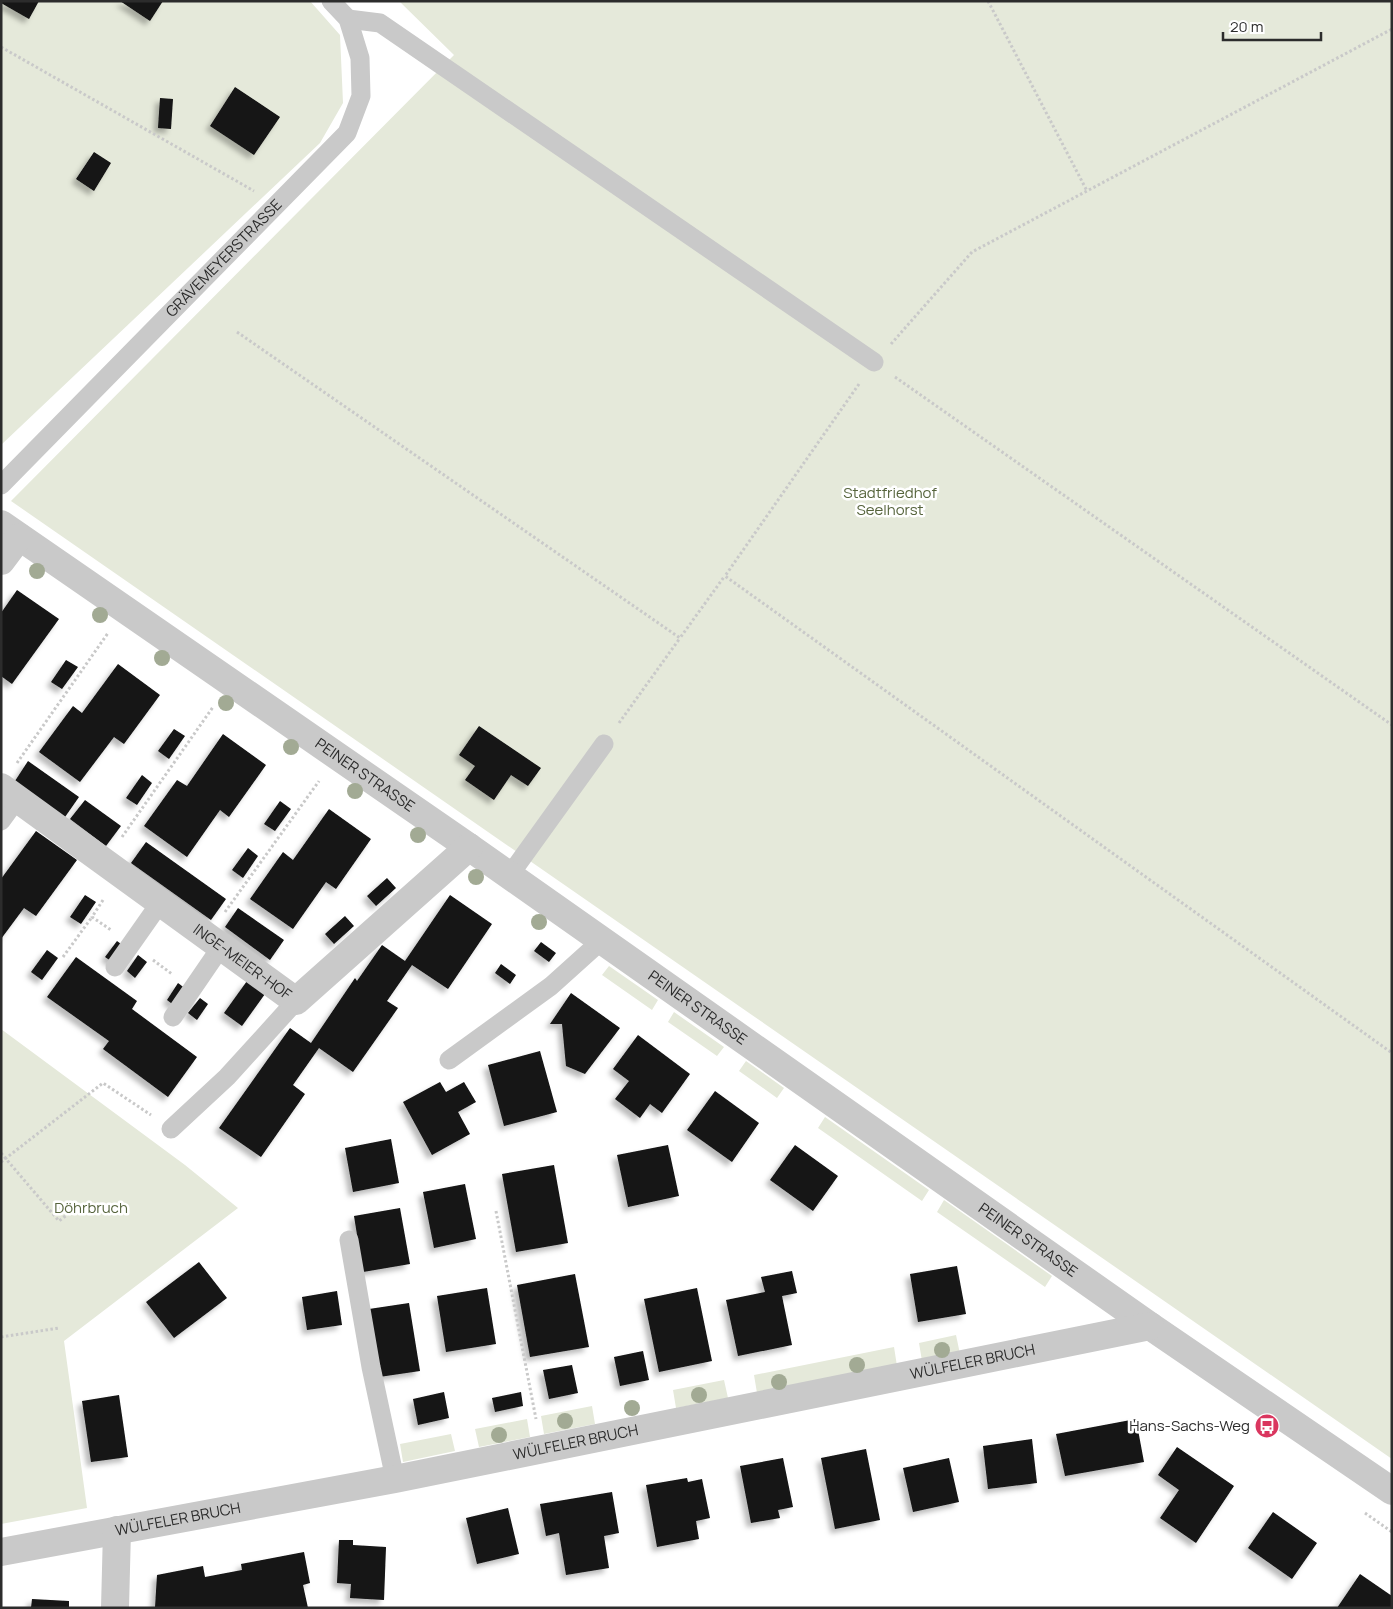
<svg xmlns="http://www.w3.org/2000/svg" width="1393" height="1609" font-family="Manrope,sans-serif">
  <style>
    .green { fill: #e5e9da }
    .building { fill: #131313; filter: url(#shadow) }
    .lines { fill: none; stroke-linecap: round; stroke-linejoin: round }
    .path { stroke: #c9c9c9; stroke-width: 3; stroke-dasharray: 2.5 2.5; stroke-linecap: butt }
    .service { stroke: #c9c9c9; stroke-width: 19 }
    .minor { stroke: #c9c9c9; stroke-width: 28 }
    .tree { fill: #a2aa94 }
    .labels { text-anchor: middle; stroke-width: 5; stroke-linejoin: round; paint-order: stroke }
    .street-label { font-size: 15px; fill: #2c2c2c; stroke: #fff }
    .park-label { font-size: 15px; fill: #56643c; stroke: #fff }
    .poi-label { font-size: 15px; fill: #2c2c2c; stroke: #fff; text-anchor: end }
  </style>
  <defs>
    <filter id="shadow"><feDropShadow dx="-4.5" dy="4.5" stdDeviation="2.5" flood-color="#0004"/></filter>
  </defs>
  <rect width="100%" height="100%" fill="#fff"/>
  <!-- green -->
  <path class="green" d="M1 1H310L340 35 343 103 320 143 1 445Z
    M399 1H1392V1459L11 501 454 55Z
    M609 966 658 1000 652 1010 602 975Z
    M674 1012 724 1047 717 1056 668 1022Z
    M1 1029 185 1165 238 1208 64 1341 87 1508 1 1524Z
    M746 1061 784 1088 777 1098 739 1071Z
    M825 1117 929 1190 922 1201 818 1128Z
    M944 1200 1052 1276 1045 1287 937 1212Z
    M956 1335 960 1354 922 1361 919 1343Z
    M894 1347 897 1366 757 1393 754 1375Z
    M724 1380 728 1398 676 1408 673 1390Z
    M592 1406 595 1424 544 1434 541 1416Z
    M527 1419 530 1437 479 1447 475 1429Z
    M451 1434 455 1451 403 1462 400 1444Z"/>
  <!-- building -->
  <path class="building" d="M1 1H39L29 19 1 3Z
    M120 1H163L150 21Z
    M235 87 280 117 254 155 210 126Z
    M160 98 173 99 171 129 158 128Z
    M94 152 111 163 94 191 76 179Z
    M17 590 59 619 12 684 1 676V613Z
    M66 660 78 667 62 689 51 682Z
    M118 664 160 695 124 744 114 737 80 782 39 752 73 706 82 713Z
    M479 726 541 768 528 786 511 775 494 800 465 780 475 766 459 755Z
    M174 729 185 736 169 759 158 751Z
    M223 734 266 765 229 817 220 810 187 857 144 826 177 780 187 786Z
    M28 761 79 797 65 817 15 781Z
    M142 775 152 783 137 805 126 798Z
    M85 800 121 826 106 846 70 819Z
    M280 801 291 809 275 831 264 824Z
    M329 809 371 839 336 889 326 882 293 929 250 899 283 852 293 860Z
    M36 831 77 860 36 916 24 908 1 939V879Z
    M146 842 226 899 211 920 131 863Z
    M248 848 258 856 243 878 232 870Z
    M387 878 396 888 376 906 367 896Z
    M85 895 96 902 81 924 70 917Z
    M450 895 492 924 448 989 412 965 387 1001 398 1008 353 1072 319 1048 293 1085 305 1094 261 1157 219 1128 290 1028 311 1043 355 978 357 981 382 945 405 961Z
    M238 908 284 940 270 960 225 927Z
    M345 916 354 926 334 944 325 934Z
    M117 941 125 947 114 963 105 957Z
    M541 942 556 953 549 962 534 951Z
    M47 950 58 958 42 980 31 972Z
    M138 955 147 962 135 978 127 971Z
    M76 957 137 1001 132 1009 197 1057 168 1097 103 1049 109 1041 47 997Z
    M501 964 516 975 510 984 495 973Z
    M247 981 265 994 242 1026 224 1013Z
    M178 983 186 989 175 1006 167 1000Z
    M571 993 620 1028 585 1074 566 1066 562 1024H550Z
    M200 998 208 1004 197 1020 188 1013Z
    M638 1035 690 1074 662 1113 650 1104 640 1118 615 1099 629 1081 613 1069Z
    M540 1051 557 1112 504 1126 488 1065Z
    M440 1082 446 1092 464 1082 476 1102 458 1112 470 1134 432 1155 403 1102Z
    M715 1091 759 1123 732 1162 687 1130Z
    M391 1139 399 1183 353 1192 345 1148Z
    M668 1145 679 1196 628 1207 617 1155Z
    M795 1145 838 1176 813 1211 770 1180Z
    M554 1165 568 1243 516 1252 502 1174Z
    M465 1184 476 1239 434 1248 423 1192Z
    M400 1208 410 1264 363 1272 354 1216Z
    M199 1262 227 1298 174 1338 146 1302Z
    M957 1266 966 1314 918 1322 910 1274Z
    M792 1271 797 1293 782 1296 792 1345 738 1356 726 1300 765 1292 761 1277Z
    M575 1274 589 1347 530 1357 517 1285Z
    M487 1288 496 1344 446 1352 437 1296Z
    M697 1288 712 1361 659 1372 644 1299Z
    M337 1291 342 1325 307 1330 302 1297Z
    M409 1303 420 1371 379 1377 369 1309Z
    M643 1351 649 1380 620 1386 614 1357Z
    M572 1365 578 1393 549 1399 543 1370Z
    M444 1392 449 1418 418 1425 413 1399Z
    M521 1392 523 1406 495 1412 492 1398Z
    M119 1395 128 1457 91 1462 82 1401Z
    M1136 1419 1144 1462 1065 1476 1056 1434Z
    M1032 1439 1037 1483 988 1489 983 1446Z
    M1177 1447 1234 1486 1196 1543 1160 1518 1179 1490 1158 1475Z
    M866 1449 880 1520 835 1529 821 1458Z
    M783 1458 793 1507 778 1510 780 1518 751 1523 740 1466Z
    M949 1458 959 1502 913 1512 903 1468Z
    M687 1478 688 1482 702 1479 710 1518 696 1521 699 1539 657 1547 646 1485Z
    M612 1492 619 1533 604 1536 609 1568 566 1575 559 1533 546 1536 540 1504Z
    M508 1508 519 1554 477 1564 466 1518Z
    M1273 1512 1317 1543 1292 1579 1248 1548Z
    M339 1540H353V1545L386 1547 384 1600 350 1598 351 1584 337 1583Z
    M304 1552 310 1583 303 1585 308 1608H155L157 1575 203 1566 205 1577 242 1570 241 1564Z
    M1360 1574 1392 1596V1608H1337Z
    M32 1599 69 1601V1608H31Z"/>
  <g class="lines">
    <!-- path -->
    <path class="path" d="M988 1 1087 191
      M1 47 254 191
      M237 332 680 638 724 577
      M891 344 972 252 1392 29
      M895 377 1392 725
      M859 384 725 576 1392 1053
      M619 723 680 638
      M17 763 108 633
      M122 837 213 707
      M103 900 92 917 111 930
      M225 912 319 781
      M63 957 92 917
      M153 960 172 974
      M1 1153 59 1221 78 1206
      M1 1162 103 1083 151 1115
      M496 1211 536 1419
      M1 1337 59 1328
      M1365 1513 1392 1532"/>
    <!-- service -->
    <g class="service">
      <path d="M348 19 380 23 874 362"/>
      <path id="s1" d="M1 485 347 133 361 96 360 58 348 19 331 1"/>
      <path d="M1 821 17 799"/>
      <path d="M509 876 604 744"/>
      <path d="M115 967 160 903"/>
      <path d="M173 1017 221 947"/>
      <path d="M449 1060 551 986 601 941"/>
      <path d="M171 1129 227 1077 296 1001"/>
      <path d="M349 1240 371 1367 395 1479"/>
    </g>
    <!-- minor -->
    <g class="minor">
      <path id="s2" d="M1 524 469 847 1150 1326 1392 1491"/>
      <path d="M1 561 19 537"/>
      <path id="s3" d="M1 787 296 1001 469 847"/>
      <path id="s4" d="M1 1552 395 1479 1150 1326"/>
      <path d="M115 1608 117 1530"/>
    </g>
  </g>
  <!-- trees -->
  <g class="tree">
    <circle cx="37" cy="571" r="8"/>
    <circle cx="100" cy="615" r="8"/>
    <circle cx="162" cy="658" r="8"/>
    <circle cx="226" cy="703" r="8"/>
    <circle cx="291" cy="747" r="8"/>
    <circle cx="355" cy="791" r="8"/>
    <circle cx="418" cy="835" r="8"/>
    <circle cx="476" cy="877" r="8"/>
    <circle cx="539" cy="922" r="8"/>
    <circle cx="942" cy="1350" r="8"/>
    <circle cx="857" cy="1365" r="8"/>
    <circle cx="779" cy="1382" r="8"/>
    <circle cx="699" cy="1395" r="8"/>
    <circle cx="632" cy="1408" r="8"/>
    <circle cx="565" cy="1421" r="8"/>
    <circle cx="499" cy="1435" r="8"/>
  </g>
  <!-- icons -->
  <defs>
    <symbol id="bus-disc" viewBox="-11 -11 22 22"><circle r="9.5" fill="#da365f" stroke="#fff"/><path d="M-5-6H5V4H4V6H2V4H-2V6H-4V4H-5ZM-3.5-4V0h7V-4ZM-3.5 1.2v1.5H-2V1.2ZM2 1.2v1.5H3.5V1.2Z" fill="#fff"/></symbol>
  </defs>
  <g fill-rule="evenodd">
    <use href="#bus-disc" x="1253" y="1412" width="28" height="28"/>
  </g>
  <g class="labels">
    <!-- street labels -->
    <g class="street-label">
      <text dy="5" stroke="none"><textPath href="#s1" startOffset="318">GRÄVEMEYERSTRASSE</textPath></text>
      <text dy="5" stroke="none"><textPath href="#s2" startOffset="442">PEINER STRASSE</textPath></text>
      <text dy="5" stroke="none"><textPath href="#s3" startOffset="298">INGE-MEIER-HOF</textPath></text>
      <text dy="5" stroke="none"><textPath href="#s2" startOffset="848">PEINER STRASSE</textPath></text>
      <text dy="5" stroke="none"><textPath href="#s2" startOffset="1252">PEINER STRASSE</textPath></text>
      <text dy="5" stroke="none"><textPath href="#s4" startOffset="990">WÜLFELER BRUCH</textPath></text>
      <text dy="5" stroke="none"><textPath href="#s4" startOffset="585">WÜLFELER BRUCH</textPath></text>
      <text dy="5" stroke="none"><textPath href="#s4" startOffset="180">WÜLFELER BRUCH</textPath></text>
    </g>
    <!-- park labels -->
    <g class="park-label">
      <text x="890" y="498">Stadtfriedhof<tspan x="890" dy="17">Seelhorst</tspan></text>
      <text x="91" y="1213">Döhrbruch</text>
    </g>
    <!-- poi labels -->
    <g class="poi-label">
      <text x="1250" y="1431">Hans-Sachs-Weg</text>
    </g>
  </g>
  <!-- border -->
  <rect width="1393" height="1609" fill="none" stroke="#2c2c2c" stroke-width="5"/>
  <!-- scale -->
  <path d="M1223 32v8h98v-8" fill="none" stroke="#2c2c2c" stroke-width="2.5"/>
  <text x="1230" y="32" font-size="15" fill="#2c2c2c" stroke="#ffffff" stroke-width="4" paint-order="stroke">20 m</text>
</svg>
